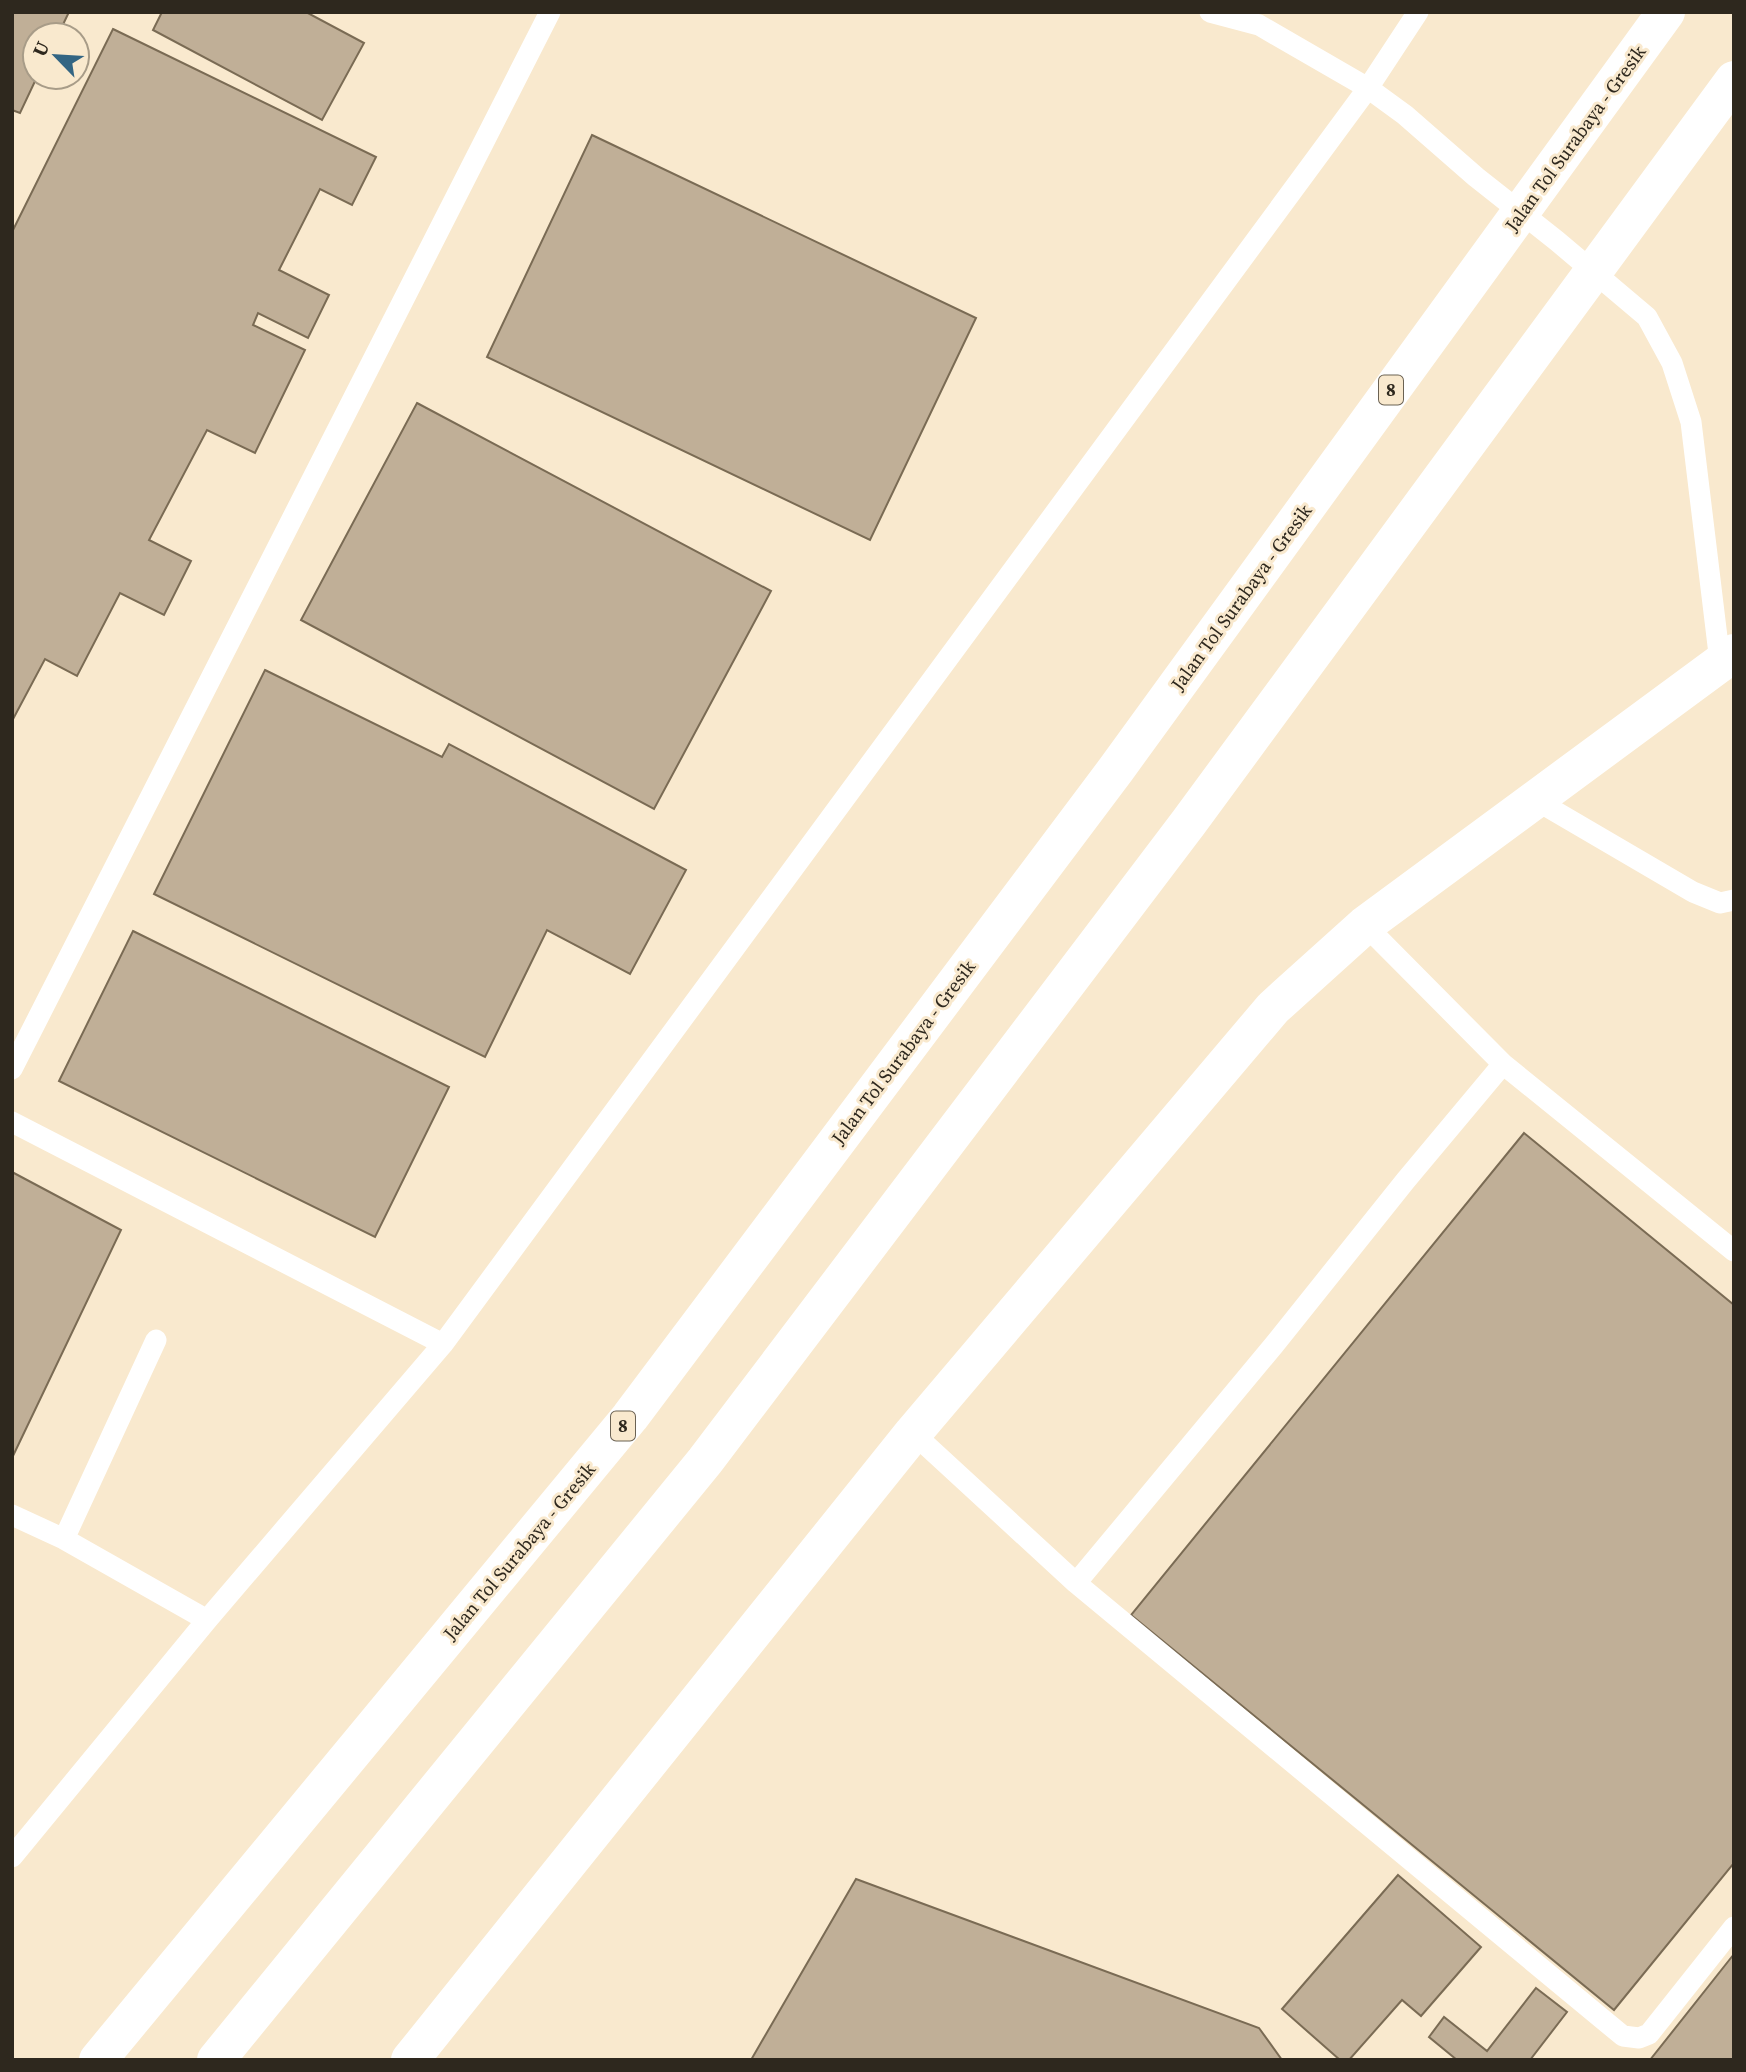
<svg xmlns="http://www.w3.org/2000/svg" width="1746" height="2072" font-family="'Source Serif 4',serif">
  <style>
    .building { fill: #c0af97; stroke: #7a6b54; stroke-width: 2 }
    .lines { fill: none; stroke-linecap: round; stroke-linejoin: round }
    .service { stroke: #fff; stroke-width: 21 }
    .minor { stroke: #fff; stroke-width: 38 }
    .motorway { stroke: #fff; stroke-width: 38 }
    .labels { text-anchor: middle; stroke-width: 6; stroke-linejoin: round; paint-order: stroke }
    .shield { fill: #f9e9ce; stroke: #6b6253; stroke-width: 2 }
    .shield-label { font-size: 18px; font-weight: bold; fill: #2e281e }
    .street-label { font-size: 19px; fill: #2e281e; stroke: #f9e9ce }
  </style>
  <rect width="100%" height="100%" fill="#f9e9ce"/>
  <!-- building -->
  <path class="building" d="M12 12H69L58 35H35V77H37L20 113 12 110Z
    M162 12H306L364 43 322 120 153 30Z
    M113 29 376 157 352 205 320 189 279 270 329 295 308 338 258 313 253 325 305 350 255 453 207 430 149 540 191 561 164 615 120 593 77 676 45 659 12 721V232Z
    M592 135 976 318 870 540 487 357Z
    M417 403 771 591 654 809 301 620Z
    M265 670 442 757 449 744 686 870 630 974 547 930 485 1057 154 894Z
    M133 931 449 1087 375 1237 59 1081Z
    M1524 1133 1734 1305V1863L1614 2010 1131 1615Z
    M12 1172 121 1230 12 1458Z
    M1398 1875 1481 1947 1421 2016 1402 2000 1349 2060H1340L1282 2009Z
    M856 1879 1259 2028 1282 2060H751Z
    M1734 1954V2060H1650Z
    M1536 1988 1567 2012 1530 2060H1457L1429 2037 1444 2017 1487 2051Z"/>
  <g class="lines">
    <!-- service -->
    <path class="service" d="M1210 12 1259 25 1368 88 1405 115 1476 177 1557 241 1647 317 1672 363 1691 422 1720 662
      M1534 799 1693 892 1720 903 1734 900
      M1365 925 1503 1064 1734 1251
      M12 1069 550 12
      M12 1122 443 1344
      M913 1433 1076 1583 1623 2036 1639 2038 1649 2034 1734 1927
      M12 1515 64 1539 207 1620
      M64 1539 156 1340
      M1076 1583 1274 1345 1406 1180 1503 1064
      M12 1857 207 1620 443 1344 1368 88 1418 12"/>
    <!-- minor -->
    <path class="minor" d="M410 2060 913 1433 1273 1008 1365 925 1734 653"/>
    <!-- motorway -->
    <path class="motorway" d="M98 2060 630 1417 1117 768 1666 12
      M216 2060 705 1461 1189 822 1734 80"/>
  </g>
  <g class="labels">
    <!-- shield labels -->
    <g class="shield">
      <rect x="1379" y="375.5" width="24" height="29" rx="5"/>
      <rect x="611" y="1411.5" width="24" height="29" rx="5"/>
    </g>
    <g class="shield-label">
      <text x="1391" y="396">8</text>
      <text x="623" y="1432">8</text>
    </g>
    <!-- street labels -->
    <g class="street-label">
      <text transform="translate(1575 138) rotate(-54)" y="7">Jalan Tol Surabaya - Gresik</text>
      <text transform="translate(1241 597) rotate(-54)" y="7">Jalan Tol Surabaya - Gresik</text>
      <text transform="translate(903 1052) rotate(-53)" y="7">Jalan Tol Surabaya - Gresik</text>
      <text transform="translate(519 1551) rotate(-50)" y="7">Jalan Tol Surabaya - Gresik</text>
    </g>
  </g>
  <!-- border -->
  <rect width="1746" height="2072" fill="none" stroke="#2e281e" stroke-width="28"/>
  <!-- north arrow -->
  <g transform="translate(56 56) rotate(295)"><circle r="33" fill="#f9e9ce" stroke="#a89c88" stroke-width="2"/>
  <path d="M0-5L12 26L0 18L-12 26Z" fill="#336583"/>
  <text y="-10" font-size="19" font-weight="bold" text-anchor="middle" fill="#2e281e">U</text>
  </g>
</svg>
